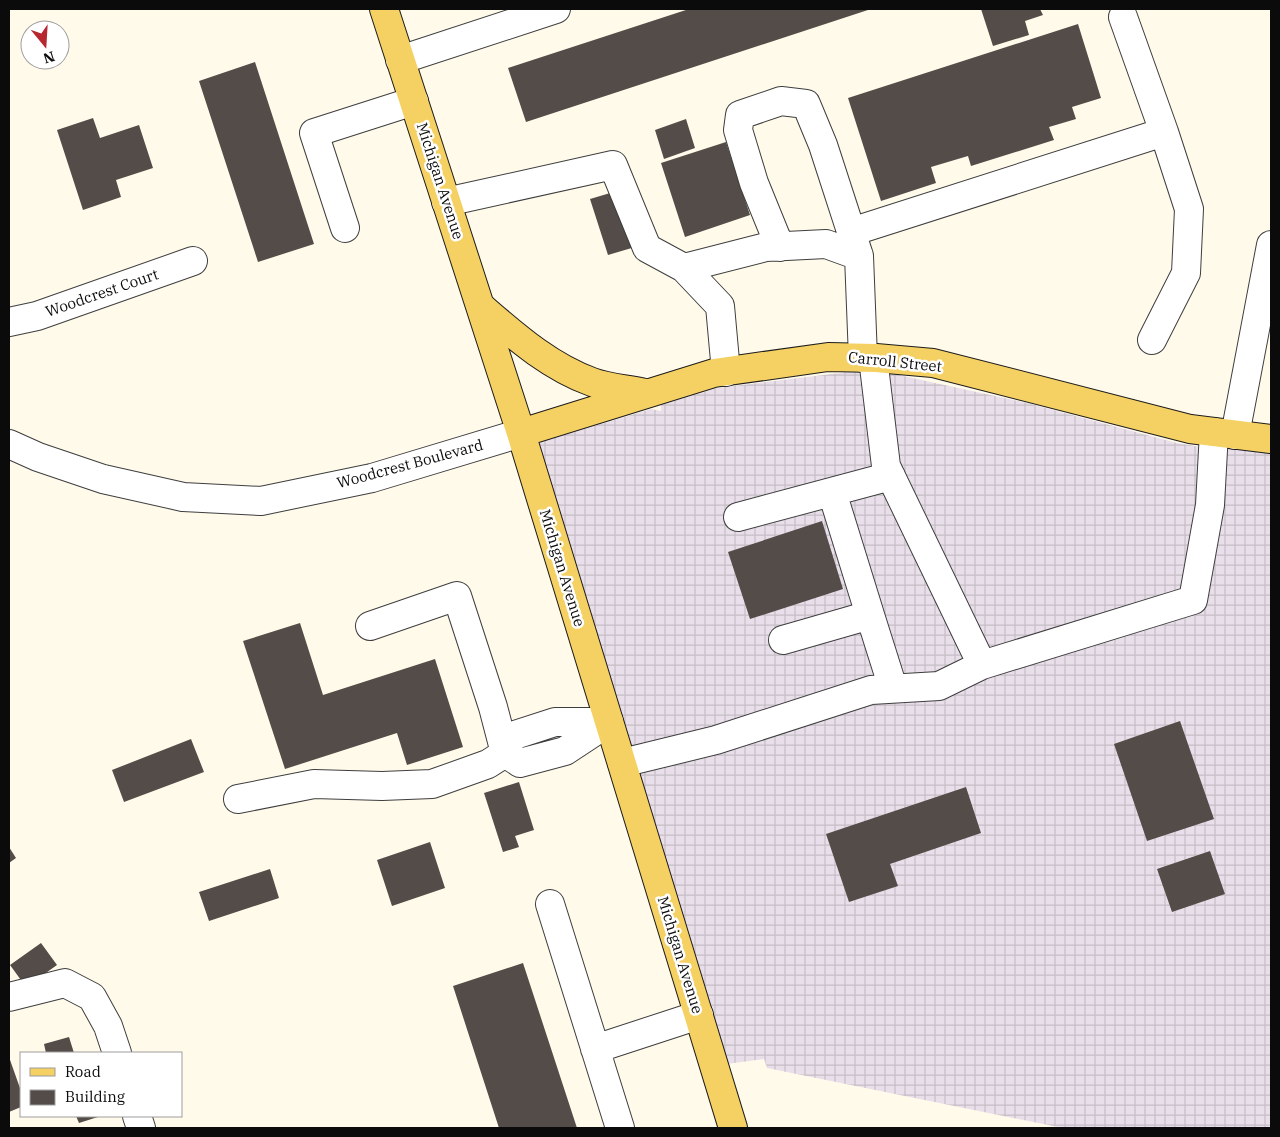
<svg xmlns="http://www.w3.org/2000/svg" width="1280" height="1137" font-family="'IBM Plex Serif',serif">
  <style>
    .industrial { fill: url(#industrial-grid) }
    .building { fill: #544c48 }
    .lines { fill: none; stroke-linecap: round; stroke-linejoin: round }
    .minor-casing { stroke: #3e3e3e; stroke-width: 30 }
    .major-casing { stroke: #1c1c1c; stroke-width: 30 }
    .minor { stroke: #fff; stroke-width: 28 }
    .major { stroke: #f5d063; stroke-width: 28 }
    .labels { text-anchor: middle; stroke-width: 5; stroke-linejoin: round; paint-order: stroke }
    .street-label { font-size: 15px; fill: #0b0b0b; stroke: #fff }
  </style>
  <defs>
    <pattern id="industrial-grid" width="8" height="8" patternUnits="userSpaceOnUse" patternTransform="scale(1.25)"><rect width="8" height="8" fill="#e9dfea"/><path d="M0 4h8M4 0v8" fill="none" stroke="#c6bec7"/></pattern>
  </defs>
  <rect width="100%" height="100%" fill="#fffaea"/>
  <!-- industrial -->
  <path class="industrial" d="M848 372 894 374 1027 403 1177 443 1201 447 1202 446 1271 453V1128H1063L767 1068 764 1059 727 1064 538 443 651 409 661 411V405L717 388Z"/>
  <!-- building -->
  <path class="building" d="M689 9H871L526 122 508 68Z
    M981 9H1040L1043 15 1025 21 1029 35 993 46Z
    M1078 24 1101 98 1072 107 1076 119 1049 127 1054 140 971 166 968 156 931 167 936 183 881 201 848 98Z
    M255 62 314 244 258 262 199 81Z
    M93 118 100 138 139 125 153 168 116 180 121 197 83 210 57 130Z
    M686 119 695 148 664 159 655 130Z
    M726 142 750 215 685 237 661 163Z
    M617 191 635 247 608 255 590 199Z
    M822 521 843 589 750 619 728 552Z
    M300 623 323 695 435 659 463 747 407 765 397 733 285 769 243 641Z
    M1180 721 1214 819 1147 841 1114 744Z
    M191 739 204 772 124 802 112 770Z
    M519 782 534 830 515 836 519 847 503 852 484 793Z
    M966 787 981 833 890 864 898 886 849 902 826 834Z
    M430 842 445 888 392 906 377 860Z
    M9 847 16 858 9 863Z
    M1210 851 1225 894 1172 912 1157 869Z
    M270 869 279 898 209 921 199 892Z
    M41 943 57 965 26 987 10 965Z
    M523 963 577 1128H499L453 986Z
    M69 1037 74 1053H46L44 1044Z
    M9 1057 21 1091V1107L9 1112Z
    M76 1116H101L79 1123Z"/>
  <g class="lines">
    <defs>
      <path id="minor" d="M400 60 556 9
        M446 202 613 165 647 248 684 268 720 306 726 372
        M345 228 314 133 414 101
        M851 232 1164 132 1123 17
        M780 247 754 183 738 130 740 115 781 101 806 104 823 145 859 256
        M684 268 766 247 826 244 859 256 863 358
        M9 322 37 316 193 261
        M1152 340 1186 273 1189 209 1164 132
        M1235 435 1271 245
        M9 444 38 457 103 479 183 497 261 501 372 478 521 433
        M832 492 870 615
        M738 517 891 476
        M783 640 870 615 893 688
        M982 665 1193 600 1210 505 1214 432
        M555 722H609L565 751 520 763 505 753 512 736Z
        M622 763 716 740 871 690 939 686 982 665 886 466 873 358
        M238 799 314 784 382 786 432 784 488 764 505 753 493 707 457 596 370 626
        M550 904 620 1128
        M9 997 65 983 92 997 108 1026 117 1053
        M595 1049 699 1015
        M137 1116 141 1128"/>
      <path id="major" d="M384 9 521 433 733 1128
        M480 306C514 335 548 366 592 382 608 388 628 389 645 393
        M521 433 714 373 828 357 876 358 933 363 1190 429 1271 439"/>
    </defs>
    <!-- minor casing -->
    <use href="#minor" class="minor-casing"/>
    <!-- major casing -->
    <use href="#major" class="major-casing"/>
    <!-- minor -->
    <use href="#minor" class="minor"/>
    <!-- major -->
    <use href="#major" class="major"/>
  </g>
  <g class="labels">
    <!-- street labels -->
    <g class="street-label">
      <text transform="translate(440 181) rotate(72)" y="5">Michigan Avenue</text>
      <text transform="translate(102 293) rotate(-19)" y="5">Woodcrest Court</text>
      <text transform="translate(895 362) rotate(6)" y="5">Carroll Street</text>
      <text transform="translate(410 464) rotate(-15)" y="5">Woodcrest Boulevard</text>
      <text transform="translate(562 568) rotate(73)" y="5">Michigan Avenue</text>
      <text transform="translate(680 955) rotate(73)" y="5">Michigan Avenue</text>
    </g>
  </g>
  <!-- border -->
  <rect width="1280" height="1137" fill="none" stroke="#0b0b0b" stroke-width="20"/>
  <!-- legend -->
  <rect x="20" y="1052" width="162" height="65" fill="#ffffff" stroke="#9d9d9d"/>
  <rect x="30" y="1068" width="25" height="8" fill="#f5d063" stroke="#9d9d9d"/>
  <text x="65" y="1077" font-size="15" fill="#0b0b0b">Road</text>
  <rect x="30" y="1090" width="25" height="15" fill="#544c48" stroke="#9d9d9d"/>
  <text x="65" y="1102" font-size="15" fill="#0b0b0b">Building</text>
  <!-- north arrow -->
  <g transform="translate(45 45) rotate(162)"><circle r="24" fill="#ffffff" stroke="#9d9d9d"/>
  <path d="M0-4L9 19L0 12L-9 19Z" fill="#b72730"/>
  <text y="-8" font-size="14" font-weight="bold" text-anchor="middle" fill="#0b0b0b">N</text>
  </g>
</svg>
